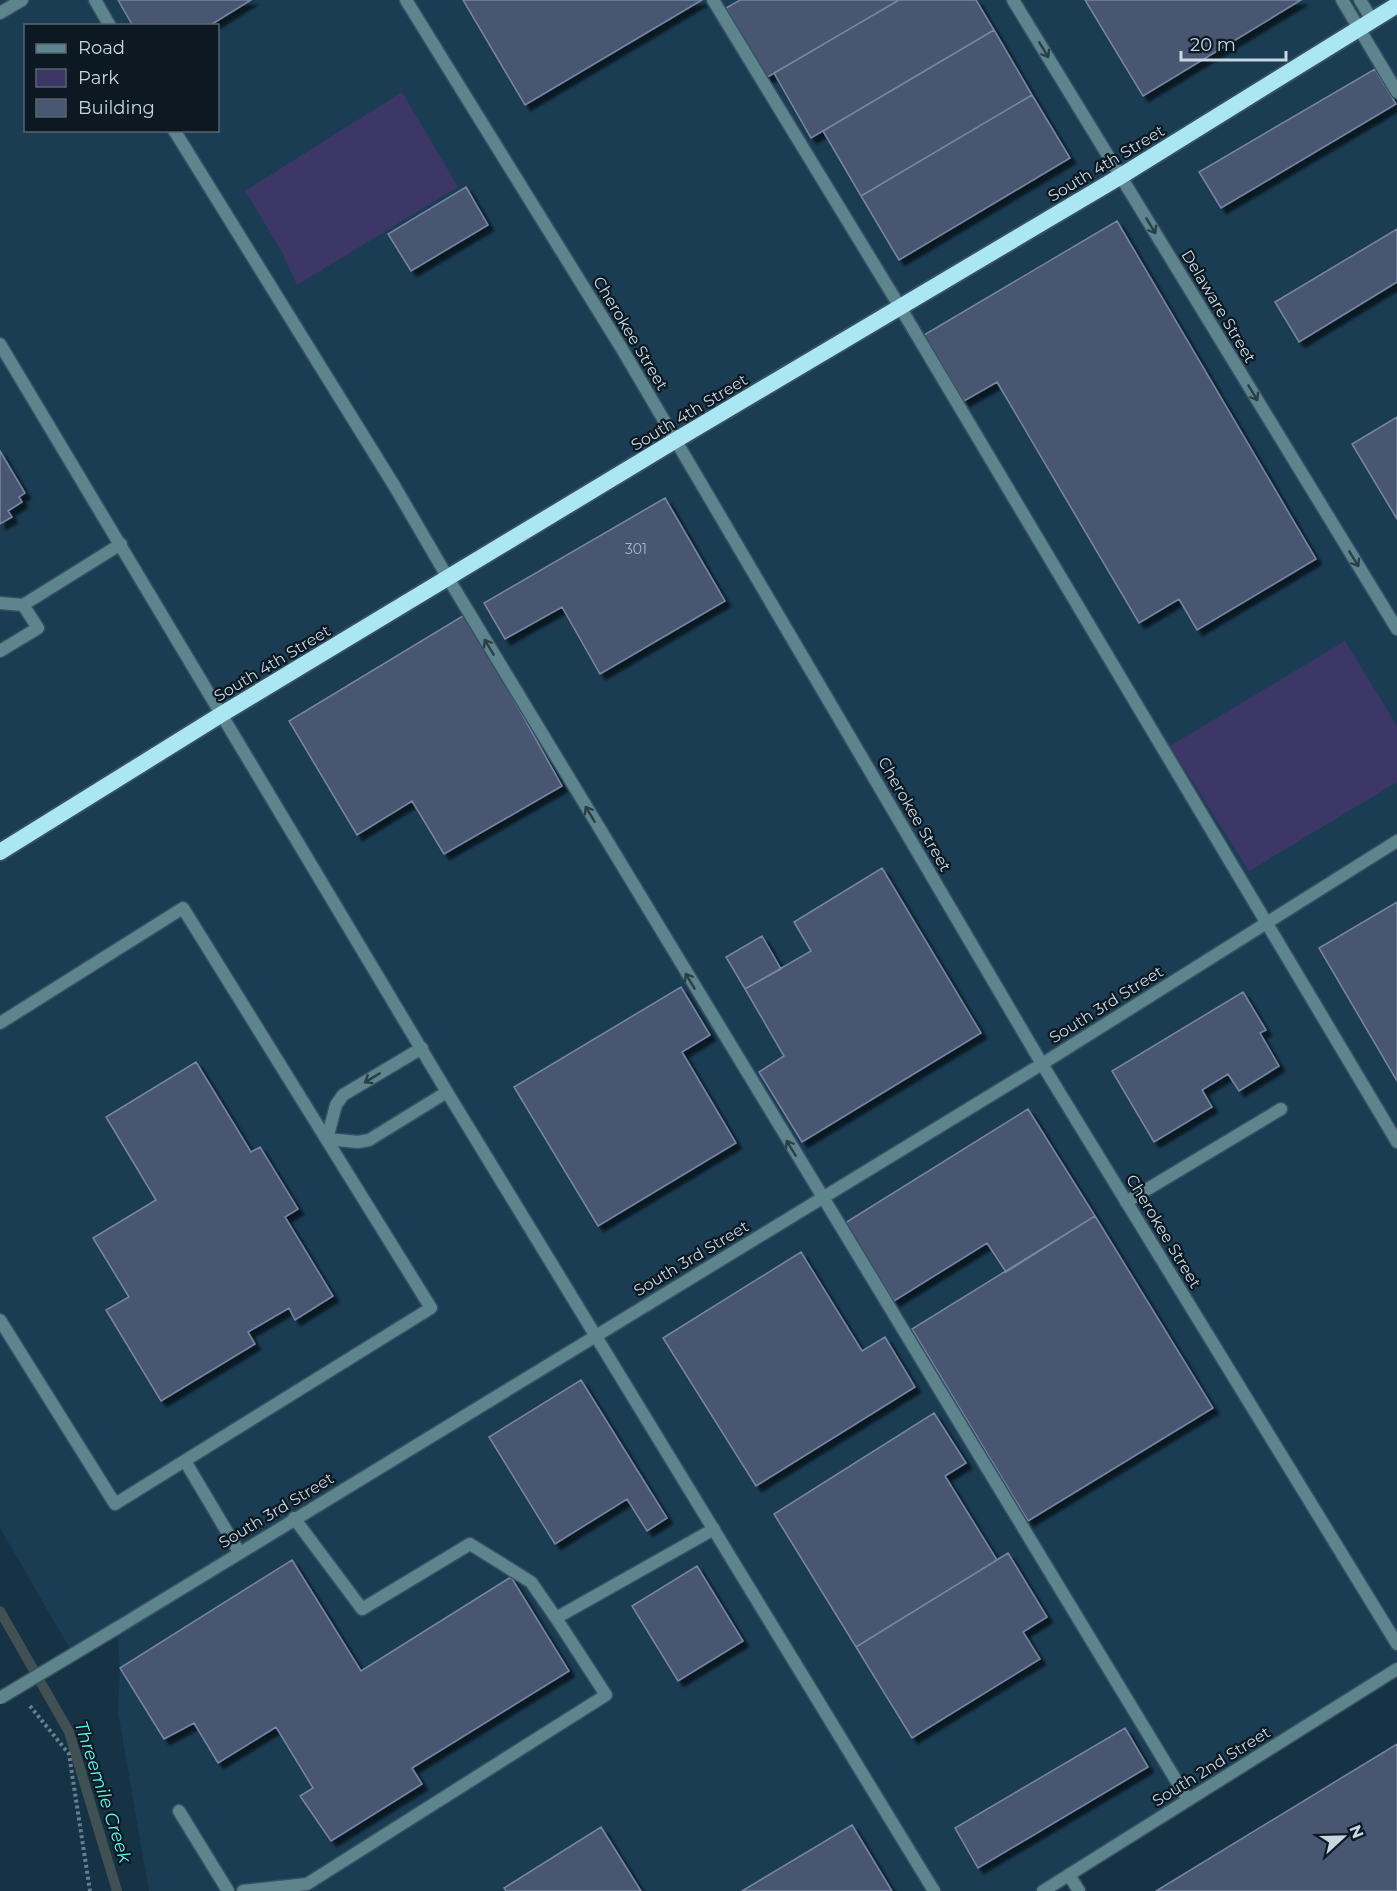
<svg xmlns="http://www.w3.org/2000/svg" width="1397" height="1891" font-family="Montserrat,sans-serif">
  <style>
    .built { fill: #1a3d54; fill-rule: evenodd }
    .green { fill: #3d3767 }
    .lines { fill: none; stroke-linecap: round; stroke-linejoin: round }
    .stream { stroke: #415052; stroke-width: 10 }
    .building { fill: #495772; stroke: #7786a3; stroke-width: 1.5; filter: url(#shadow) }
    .service-casing { stroke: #365161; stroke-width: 15 }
    .minor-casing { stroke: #365161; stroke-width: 15 }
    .tertiary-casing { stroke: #365161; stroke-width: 15 }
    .trunk-casing { stroke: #365161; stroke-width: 20 }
    .path { stroke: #677f8e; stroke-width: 4; stroke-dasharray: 3 3; stroke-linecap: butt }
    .service { stroke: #5e858e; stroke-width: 12 }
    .minor { stroke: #5e858e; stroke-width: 12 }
    .tertiary { stroke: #5e858e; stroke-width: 12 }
    .trunk { stroke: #aae6f4; stroke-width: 16 }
    .tertiary-bridge-casing { stroke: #365161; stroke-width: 15; stroke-linecap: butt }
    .tertiary-bridge { stroke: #5e858e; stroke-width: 12 }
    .oneway { stroke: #293f48 }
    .labels { text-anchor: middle; stroke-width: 4.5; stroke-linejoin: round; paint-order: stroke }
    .number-label { font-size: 14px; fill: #a7b7c6 }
    .street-label { font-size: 16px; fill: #c6d7e2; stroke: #0d1922 }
    .water-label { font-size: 18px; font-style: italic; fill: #5bf8f0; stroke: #0d1922 }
  </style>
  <defs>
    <filter id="shadow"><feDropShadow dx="5.5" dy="5.5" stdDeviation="1.5" flood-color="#0009"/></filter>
  </defs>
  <rect width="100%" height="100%" fill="#163345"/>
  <!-- built -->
  <path class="built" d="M0 0H1397V1669L1043 1891H149L118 1712 120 1668 117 1628 73 1654 0 1528ZM26 26H218V130H26Z"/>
  <!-- green -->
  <path class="green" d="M402 92 458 187 297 285 282 252 245 191Z
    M1345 641 1397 726V782L1249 871 1170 746Z"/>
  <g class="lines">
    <!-- stream -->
    <path class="stream" d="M0 1611 69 1732 117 1891"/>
  </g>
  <!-- building -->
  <path class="building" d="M118 0H251L209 26H133Z
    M463 0H702L525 105Z
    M740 0H899L766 78 726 8Z
    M899 0H976L994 30 811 138 774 73Z
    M1085 0H1301L1143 96Z
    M994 30 1032 95 861 196 823 131Z
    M1375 69 1396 104 1221 208 1199 172Z
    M1032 95 1070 158 899 260 861 196Z
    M466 187 488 225 411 271 388 234Z
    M1117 221 1316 559 1197 630 1179 599 1139 623 997 382 964 401 924 335Z
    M1397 229V282L1299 342 1275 302Z
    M1397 417V519L1352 444Z
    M0 451 25 493 19 497 22 502 8 511 12 517 0 524Z
    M665 498 725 601 600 674 562 607 505 639 484 603Z
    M466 614 562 786 444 854 412 801 357 835 289 721Z
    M882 868 981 1033 802 1142 759 1072 784 1056 745 989 811 951 794 922Z
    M1397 902V1081L1319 948Z
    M762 936 781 969 745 989 726 957Z
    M681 987 710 1035 682 1052 736 1143 598 1226 514 1087Z
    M1243 992 1266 1030 1260 1033 1279 1066 1239 1091 1228 1074 1202 1090 1212 1107 1154 1142 1112 1071Z
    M196 1062 251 1152 260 1147 298 1209 285 1217 333 1296 295 1320 289 1308 248 1332 255 1344 161 1401 106 1310 129 1297 93 1238 156 1200 106 1117Z
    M1028 1109 1095 1216 1006 1272 987 1243 894 1301 845 1223Z
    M1095 1216 1213 1408 1028 1521 912 1329Z
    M801 1252 862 1351 885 1337 915 1387 756 1486 663 1338Z
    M581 1380 667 1518 647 1531 627 1499 555 1544 489 1437Z
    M934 1413 966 1463 945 1476 997 1560 856 1647 774 1514Z
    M1008 1553 1047 1617 1023 1632 1040 1659 912 1738 856 1647Z
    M292 1560 361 1671 511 1577 569 1671 412 1768 422 1784 331 1841 300 1796 313 1788 276 1727 218 1763 194 1723 164 1739 120 1668Z
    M697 1566 743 1641 678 1681 632 1606Z
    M1125 1728 1148 1767 978 1868 955 1828Z
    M1397 1744V1891H1156Z
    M852 1825 892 1891H742Z
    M601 1827 641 1891H506L504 1888Z"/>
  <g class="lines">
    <defs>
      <path id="service" d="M95 0 110 26
        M713 0 900 307 1397 1142
        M1342 0 1397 92
        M1360 0 1372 20
        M174 130 395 487 448 578 1188 1800
        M0 603 23 605
        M0 651 38 628 23 605 121 544
        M0 1023 183 908 431 1308 115 1504 0 1320
        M327 1139 336 1105 343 1095 422 1048
        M327 1139 358 1142 369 1140 447 1092
        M1126 1202 1281 1109
        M185 1461 239 1552
        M294 1518 362 1609 470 1544 531 1582 556 1618
        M179 1811 228 1891
        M1069 1875 1079 1891
        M243 1891 307 1884 606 1695 556 1618 714 1529"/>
      <path id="minor" d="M406 0 622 349 1042 1064 1397 1644
        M1013 0 1397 629
        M0 344 447 1092 934 1891"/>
      <path id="tertiary" d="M0 13 22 0
        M117 1628 1042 1064 1397 841
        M1043 1891 1397 1669"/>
      <path id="trunk" d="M0 852 222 714 676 440 1121 176 1397 5"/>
    </defs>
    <!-- service casing -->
    <use href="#service" class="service-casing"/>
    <!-- minor casing -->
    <use href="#minor" class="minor-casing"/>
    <!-- tertiary casing -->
    <use href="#tertiary" class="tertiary-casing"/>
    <!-- trunk casing -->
    <use href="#trunk" class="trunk-casing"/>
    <!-- path -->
    <path class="path" d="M30 1706 69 1754 90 1891"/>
    <!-- service -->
    <use href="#service" class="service"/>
    <!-- minor -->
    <use href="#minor" class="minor"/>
    <!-- tertiary -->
    <use href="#tertiary" class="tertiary"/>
    <!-- trunk -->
    <use href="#trunk" class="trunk"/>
    <defs>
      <path id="tertiary-bridge" d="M0 1698 117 1628"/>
    </defs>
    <!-- tertiary-bridge casing -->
    <use href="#tertiary-bridge" class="tertiary-bridge-casing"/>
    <!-- tertiary-bridge -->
    <use href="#tertiary-bridge" class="tertiary-bridge"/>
  </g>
  <!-- one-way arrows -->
  <defs><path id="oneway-shaft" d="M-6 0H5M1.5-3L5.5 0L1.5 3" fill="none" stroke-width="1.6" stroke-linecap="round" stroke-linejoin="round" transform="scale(1.5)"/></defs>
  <g class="oneway">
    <use href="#oneway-shaft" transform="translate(1044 50) rotate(59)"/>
    <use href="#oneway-shaft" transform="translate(1151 226) rotate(59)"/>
    <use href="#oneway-shaft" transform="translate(1253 393) rotate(59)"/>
    <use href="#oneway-shaft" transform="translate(1354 559) rotate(59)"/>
    <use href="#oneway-shaft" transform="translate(489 647) rotate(-121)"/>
    <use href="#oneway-shaft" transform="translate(590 814) rotate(-121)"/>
    <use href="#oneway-shaft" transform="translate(690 981) rotate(-121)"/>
    <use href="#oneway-shaft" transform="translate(372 1078) rotate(149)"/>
    <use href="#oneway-shaft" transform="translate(791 1148) rotate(-121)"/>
  </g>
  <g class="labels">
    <!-- number labels -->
    <g class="number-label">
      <text x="636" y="554">301</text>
    </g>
    <!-- street labels -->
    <g class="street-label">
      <text transform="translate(1106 163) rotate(-31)" y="6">South 4th Street</text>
      <text transform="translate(1219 306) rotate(59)" y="6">Delaware Street</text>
      <text transform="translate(631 333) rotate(59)" y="6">Cherokee Street</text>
      <text transform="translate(689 412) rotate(-31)" y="6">South 4th Street</text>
      <text transform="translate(272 663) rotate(-31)" y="6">South 4th Street</text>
      <text transform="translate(915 814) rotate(60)" y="6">Cherokee Street</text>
      <text transform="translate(1106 1004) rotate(-32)" y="6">South 3rd Street</text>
      <text transform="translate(1164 1231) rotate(59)" y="6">Cherokee Street</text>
      <text transform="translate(691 1258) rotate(-31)" y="6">South 3rd Street</text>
      <text transform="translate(276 1510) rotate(-31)" y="6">South 3rd Street</text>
      <text transform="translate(1211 1766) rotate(-32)" y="6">South 2nd Street</text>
    </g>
    <!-- water labels -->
    <g class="water-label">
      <text transform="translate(103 1792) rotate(72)" y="6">Threemile Creek</text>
    </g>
  </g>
  <!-- legend -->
  <rect x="24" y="24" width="195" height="108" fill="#0d1922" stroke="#57656f" stroke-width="1.5"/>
  <rect x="36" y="44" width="30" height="9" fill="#5e858e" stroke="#57656f" stroke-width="1.5"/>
  <text x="78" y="54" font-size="18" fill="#c6d7e2">Road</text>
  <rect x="36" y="69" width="30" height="18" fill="#3d3767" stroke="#57656f" stroke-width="1.5"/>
  <text x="78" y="84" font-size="18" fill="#c6d7e2">Park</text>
  <rect x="36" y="99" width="30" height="18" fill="#495772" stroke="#57656f" stroke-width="1.5"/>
  <text x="78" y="114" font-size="18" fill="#c6d7e2">Building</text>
  <!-- north arrow -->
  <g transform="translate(1343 1837) rotate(68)" stroke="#0d1922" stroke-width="4.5" paint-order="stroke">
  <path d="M0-4.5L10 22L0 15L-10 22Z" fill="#c6d7e2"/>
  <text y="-9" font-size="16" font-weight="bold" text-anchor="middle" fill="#c6d7e2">N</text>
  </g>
  <!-- scale -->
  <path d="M1181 51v9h105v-9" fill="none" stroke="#c6d7e2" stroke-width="3"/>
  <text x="1190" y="51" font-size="18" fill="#c6d7e2" stroke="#0d1922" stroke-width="4.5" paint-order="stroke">20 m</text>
</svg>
